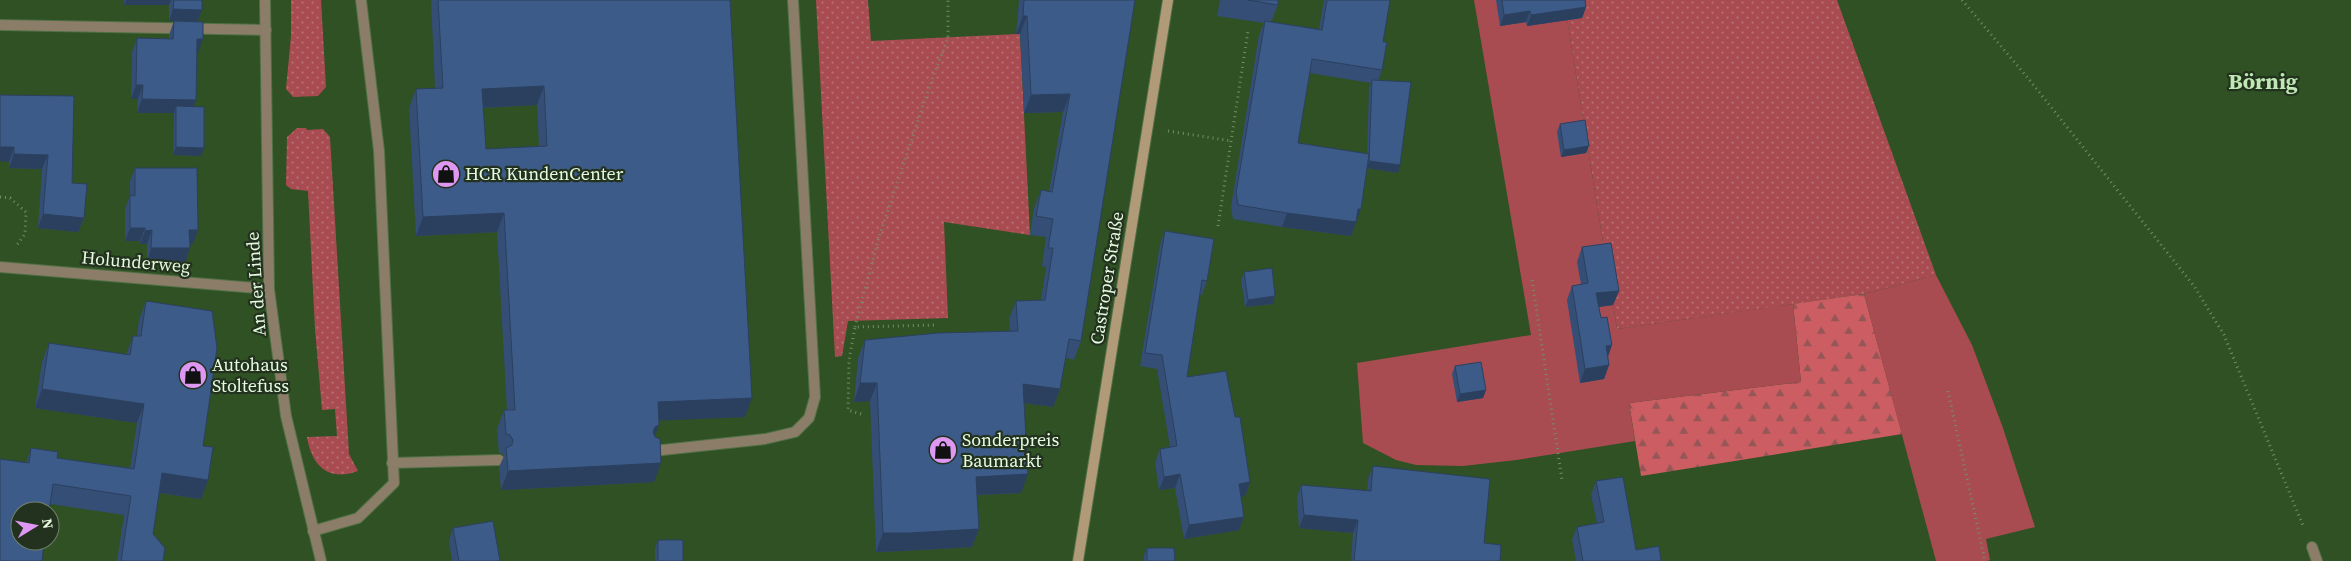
<svg xmlns="http://www.w3.org/2000/svg" width="2351" height="561" font-family="'Source Serif 4',serif">
  <style>
    .grass { fill: url(#grass-dots) }
    .forest { fill: url(#forest-firs) }
    .garden { fill: #a84c52 }
    .lines { fill: none; stroke-linecap: round; stroke-linejoin: round }
    .lane-casing { stroke: #507046; stroke-width: 12 }
    .street-casing { stroke: #507046; stroke-width: 12 }
    .secondary-casing { stroke: #507046; stroke-width: 12 }
    .path { stroke: #728f69; stroke-width: 3; stroke-dasharray: 1 4; stroke-linecap: butt }
    .lane { stroke: #8b7d67; stroke-width: 10 }
    .street { stroke: #8b7d67; stroke-width: 10 }
    .secondary { stroke: #b19a77; stroke-width: 10 }
    .wall { fill: #344e75; fill-rule: evenodd }
    .shaded-wall { fill: #2b405f }
    .building { fill: #3d5b88; stroke: #2b405f; fill-rule: evenodd }
    .labels { text-anchor: middle; stroke-width: 4.5; stroke-linejoin: round; paint-order: stroke }
    .poi-label { font-size: 18px; fill: #e6fbe0; stroke: #23321e; text-anchor: start }
    .street-label { font-size: 18px; fill: #e6fbe0; stroke: #23321e }
    .district-label { font-size: 22px; font-weight: bold; fill: #c0e8b4; stroke: #23321e }
  </style>
  <defs>
    <pattern id="grass-dots" width="8" height="8" patternUnits="userSpaceOnUse" patternTransform="scale(1.25)"><rect width="8" height="8" fill="#a84c52"/><path d="M2 2h.1M6 6h.1" fill="none" stroke="#b87073" stroke-width="1.8" stroke-linecap="round"/></pattern>
    <pattern id="forest-firs" width="22" height="20" patternUnits="userSpaceOnUse" patternTransform="scale(1.25)"><rect width="22" height="20" fill="#cb5d63"/><path d="M5 1l3.5 6h-7zM16 11l3.5 6h-7z" fill="#955656"/></pattern>
  </defs>
  <rect width="100%" height="100%" fill="#2f5124"/>
  <!-- grass -->
  <path class="grass" d="M291 0H321L326 87 318 96 293 97 286 89 291 36Z
    M816 0H868L871 41 1020 34 1030 235 944 222 948 318 848 321 842 356 835 357Z
    M1564 0H1837L1936 275 1864 294 1617 329Z
    M297 128H306L307 130 323 129 330 137 349 454 358 471C328 482 312 466 307 437L337 436 335 409 322 410 315 329 308 191 291 189 286 185 287 137Z"/>
  <!-- forest -->
  <path class="forest" d="M1864 294 1902 434 1641 476 1629 403 1801 382 1793 304Z"/>
  <!-- garden -->
  <path class="garden" d="M1474 0H1564L1617 329 1793 304 1801 382 1629 403 1635 441 1516 460 1463 466 1416 465 1396 460 1363 443 1357 363 1531 335Z
    M1936 275 1972 345 2003 428 2035 527 1986 539 1990 560 1987 561H1936L1864 294Z"/>
  <g class="lines">
    <defs>
      <path id="lane" d="M0 25 266 30
        M653 451 765 439 795 432 809 418 815 397 793 0
        M392 463 499 460
        M313 531 358 518 394 483 379 151 361 0"/>
      <path id="street" d="M265 0 269 289 286 416 321 561
        M0 267 269 289
        M2312 547 2317 561"/>
      <path id="secondary" d="M1078 561 1168 0"/>
    </defs>
    <!-- lane casing -->
    <use href="#lane" class="lane-casing"/>
    <!-- street casing -->
    <use href="#street" class="street-casing"/>
    <!-- secondary casing -->
    <use href="#secondary" class="secondary-casing"/>
    <!-- path -->
    <path class="path" d="M1962 0 2027 77 2194 286 2224 335 2304 528
      M1168 131 1232 141
      M0 197 10 198 26 212 25 234 16 246
      M1218 226 1248 31
      M1532 280 1562 480
      M855 327 879 237 931 82 948 38V0
      M1948 391 1985 561
      M861 414 848 410 849 360 855 327 937 325"/>
    <!-- lane -->
    <use href="#lane" class="lane"/>
    <!-- street -->
    <use href="#street" class="street"/>
    <!-- secondary -->
    <use href="#secondary" class="secondary"/>
  </g>
  <!-- wall -->
  <path class="wall" d="M124 0H202V10L197 22 198 53H197L194 106 201 156 173 155 174 113H137L138 99H131L132 52 137 38 169 39V35L174 21H169V5H124Z
    M431 0H730L745 417 659 420 655 437 654 482 501 490 499 467 504 456 503 454 499 453 497 429 504 410H507L497 232 416 236 409 108 416 89 435 88ZM537 105 539 146 486 149 483 108Z
    M1019 0H1135L1081 341 1074 360 1066 358 1060 389 1053 407 1024 403 1028 474 1021 493 977 495 979 529 972 547 902 551 876 552 870 401 854 402 858 358 865 340 1010 331 1009 319 1016 301 1041 300 1046 267 1042 266 1046 237 1030 235 1034 208 1041 190 1049 191 1063 112 1024 113 1020 34H1016Z
    M1220 0H1278V5L1271 22 1319 29 1324 0H1390L1383 42 1382 70 1378 81 1398 173 1367 168 1356 223 1351 236 1282 227 1233 219 1231 207 1259 35 1264 23 1217 16ZM1309 73 1371 83 1369 88 1367 154 1298 143Z
    M1496 0H1585L1586 7 1582 18 1527 26 1526 22 1500 26Z
    M0 95 72 183 84 218 78 232 38 228 42 169 9 168V162Z
    M1560 124 1589 146 1586 153 1561 157 1557 132Z
    M135 168 198 230 193 244H190V248L185 262H147V244H140V241H125V209L130 195V181Z
    M1165 231 1207 281 1202 295H1200L1187 377 1235 417 1250 482 1245 496 1241 497 1244 517 1239 530 1184 539 1175 488 1159 490 1155 463 1160 449 1170 447 1157 369 1140 366 1160 245Z
    M1582 247 1619 291 1613 305 1599 307 1609 365 1604 379 1580 383 1567 300 1572 286 1581 284 1577 262Z
    M1244 272 1273 304 1245 307 1241 280Z
    M146 301 203 446 208 480 201 499 159 493 153 534 163 561H117L124 515 50 504 26 463 31 448 57 458 130 468 137 423 35 408 42 362 49 343 126 355 133 336H137L139 320Z
    M1455 366 1486 390 1483 398 1457 402 1452 374Z
    M1373 466 1484 543 1500 561H1351L1353 533 1299 528 1297 497 1301 485 1367 491 1368 479Z
    M1596 481 1636 550 1661 561H1576L1572 540 1577 527 1597 523 1591 495Z
    M453 528 500 561H452L449 540Z
    M658 540 683 561H655V548Z
    M1147 548 1175 561H1144V555Z"/>
  <!-- shaded-wall -->
  <path class="shaded-wall" d="M126 0H171L169 5H124Z
    M1586 7 1582 18 1527 26 1531 15Z
    M173 9 202 10 197 22 169 21Z
    M1530 11 1526 22 1500 26 1504 15Z
    M1023 16H1027L1020 34H1016Z
    M197 39H203L198 53H192Z
    M136 85H143L138 99H131Z
    M544 86 537 105 475 108 482 89Z
    M1070 94 1063 112 1024 113 1031 95Z
    M142 99 196 100 191 114 176 106 174 113H137Z
    M1589 146 1586 153 1561 157 1564 150Z
    M0 147H14L9 162 0 161Z
    M176 147 204 148 201 156 173 155Z
    M14 154 48 155 42 169 9 168Z
    M1369 161 1400 165 1398 173 1367 168Z
    M1358 209H1361L1351 236 1282 227 1287 213Z
    M504 213 497 232 416 236 423 217Z
    M43 214 84 218 78 232 38 228Z
    M130 228H145L140 241H125Z
    M152 230 147 244H140L145 231Z
    M189 230H198L193 244H184Z
    M151 248H190L185 262H147Z
    M1619 291 1613 305 1591 308 1596 293Z
    M1275 296 1273 304 1245 307 1248 300Z
    M1612 345 1607 360 1606 346Z
    M1609 365 1604 379 1580 383 1585 369Z
    M860 383H877L870 401 854 402Z
    M1023 384 1060 389 1053 407 1017 402Z
    M42 389 144 404 137 423 35 408Z
    M1486 390 1483 398 1457 402 1460 394Z
    M752 398 745 417 651 421 658 402Z
    M659 425 652 444 646 451 655 427Z
    M661 463 654 482 501 490 508 471Z
    M162 473 208 480 201 499 155 492Z
    M1028 474 1021 493 970 495 976 477Z
    M1180 474 1175 488 1159 490 1164 477Z
    M1250 482 1245 496 1234 498 1239 484Z
    M1304 515 1358 520 1353 533 1299 528Z
    M1244 517 1239 530 1184 539 1189 525Z
    M979 529 972 547 902 551 876 552 883 533Z"/>
  <!-- building -->
  <path class="building" d="M174 0H202V10L173 9Z
    M438 0H730L752 398 658 402 659 425 655 427 653 432 655 437 660 439 661 463 508 471 506 448 512 445 513 440 510 435 506 434 504 410H515L504 213 423 217 416 89 443 88ZM544 86 547 146 486 149 482 89Z
    M1024 0H1135L1081 341 1069 339 1060 389 1023 384 1028 474 976 477 979 529 909 533H883L877 383H860L865 340 938 333 1018 331 1016 301 1045 300 1053 248H1048L1053 219 1036 216 1041 190 1052 192 1070 94 1031 95 1027 16H1023Z
    M1248 0H1278V5Z
    M1327 0H1390L1383 42H1387L1382 70 1312 59 1298 143 1369 154 1361 209H1358L1356 222 1287 213 1238 205 1236 193 1265 21 1322 30Z
    M1502 0H1585L1586 7 1531 15 1530 11 1504 15Z
    M174 21 203 22V39H197L196 100 142 99 143 85H136L137 38 173 39Z
    M1372 80 1411 82 1400 165 1369 161Z
    M0 95 74 96 72 183 87 184 84 218 43 214 48 155 14 154V147H0Z
    M176 106 204 107V148L176 147Z
    M1585 120 1589 146 1564 150 1560 124Z
    M135 168H197L198 230H189L190 248H151L152 230 145 231V228H130V195L135 196Z
    M1165 231 1214 239 1207 281 1202 280 1187 377 1226 371 1235 417H1240L1250 482 1239 484 1244 517 1189 525 1180 474 1164 477 1160 449 1177 446 1162 355 1145 353Z
    M1611 243 1619 291 1596 293 1601 318 1607 317 1612 345 1606 346 1609 365 1585 369 1572 286 1588 283 1582 247Z
    M1272 268 1275 296 1248 300 1244 272Z
    M146 301 212 311 217 348 203 446 213 447 208 480 162 473 153 534 165 548 163 561H121L131 496 53 484 49 511H20V541H44L42 561H0V459L29 463 31 448 58 452 57 458 134 469 144 404 42 389 49 343 130 355 133 336H141Z
    M1481 362 1486 390 1460 394 1455 366Z
    M1373 466 1490 479 1484 543 1501 545 1500 561H1354L1358 520 1304 515 1301 485 1371 491Z
    M1623 477 1636 550 1659 546 1661 561H1583L1577 527 1604 522 1596 481Z
    M493 521 500 561H459L453 528Z
    M658 540H683V561H658Z
    M1147 548H1174L1175 561H1147Z"/>
  <!-- icons -->
  <defs>
    <symbol id="shop-disc" viewBox="-11 -11 22 22"><circle r="9.5" fill="#de98f2" stroke="#23321e"/><path d="M-5-2.5h2.3a2.7 3.5 0 0 1 5.4 0H5L5.5 6h-11ZM-1.5-2.5h3a1.5 2.3 0 0 0-3 0Z" fill="#111"/></symbol>
  </defs>
  <g fill-rule="evenodd">
    <use href="#shop-disc" x="430" y="158" width="32" height="32"/>
    <use href="#shop-disc" x="177" y="359" width="32" height="32"/>
    <use href="#shop-disc" x="927" y="434" width="32" height="32"/>
  </g>
  <g class="labels">
    <!-- poi labels -->
    <g class="poi-label">
      <text x="465" y="180">HCR KundenCenter</text>
      <text x="212" y="371">Autohaus<tspan x="212" dy="21">Stoltefuss</tspan></text>
      <text x="962" y="446">Sonderpreis<tspan x="962" dy="21">Baumarkt</tspan></text>
    </g>
    <!-- street labels -->
    <g class="street-label">
      <text transform="translate(136 262) rotate(5)" y="6">Holunderweg</text>
      <text transform="translate(1107 278) rotate(-81)" y="6">Castroper Straße</text>
      <text transform="translate(256 284) rotate(-94)" y="6">An der Linde</text>
    </g>
    <!-- district labels -->
    <g class="district-label">
      <text x="2263" y="89">Börnig</text>
    </g>
  </g>
  <!-- north arrow -->
  <g transform="translate(35 526) rotate(80)"><circle r="24" fill="#23321e" stroke="#71826c"/>
  <path d="M0-4L9 19L0 12L-9 19Z" fill="#de98f2"/>
  <text y="-8" font-size="14" font-weight="bold" text-anchor="middle" fill="#e6fbe0">N</text>
  </g>
</svg>
